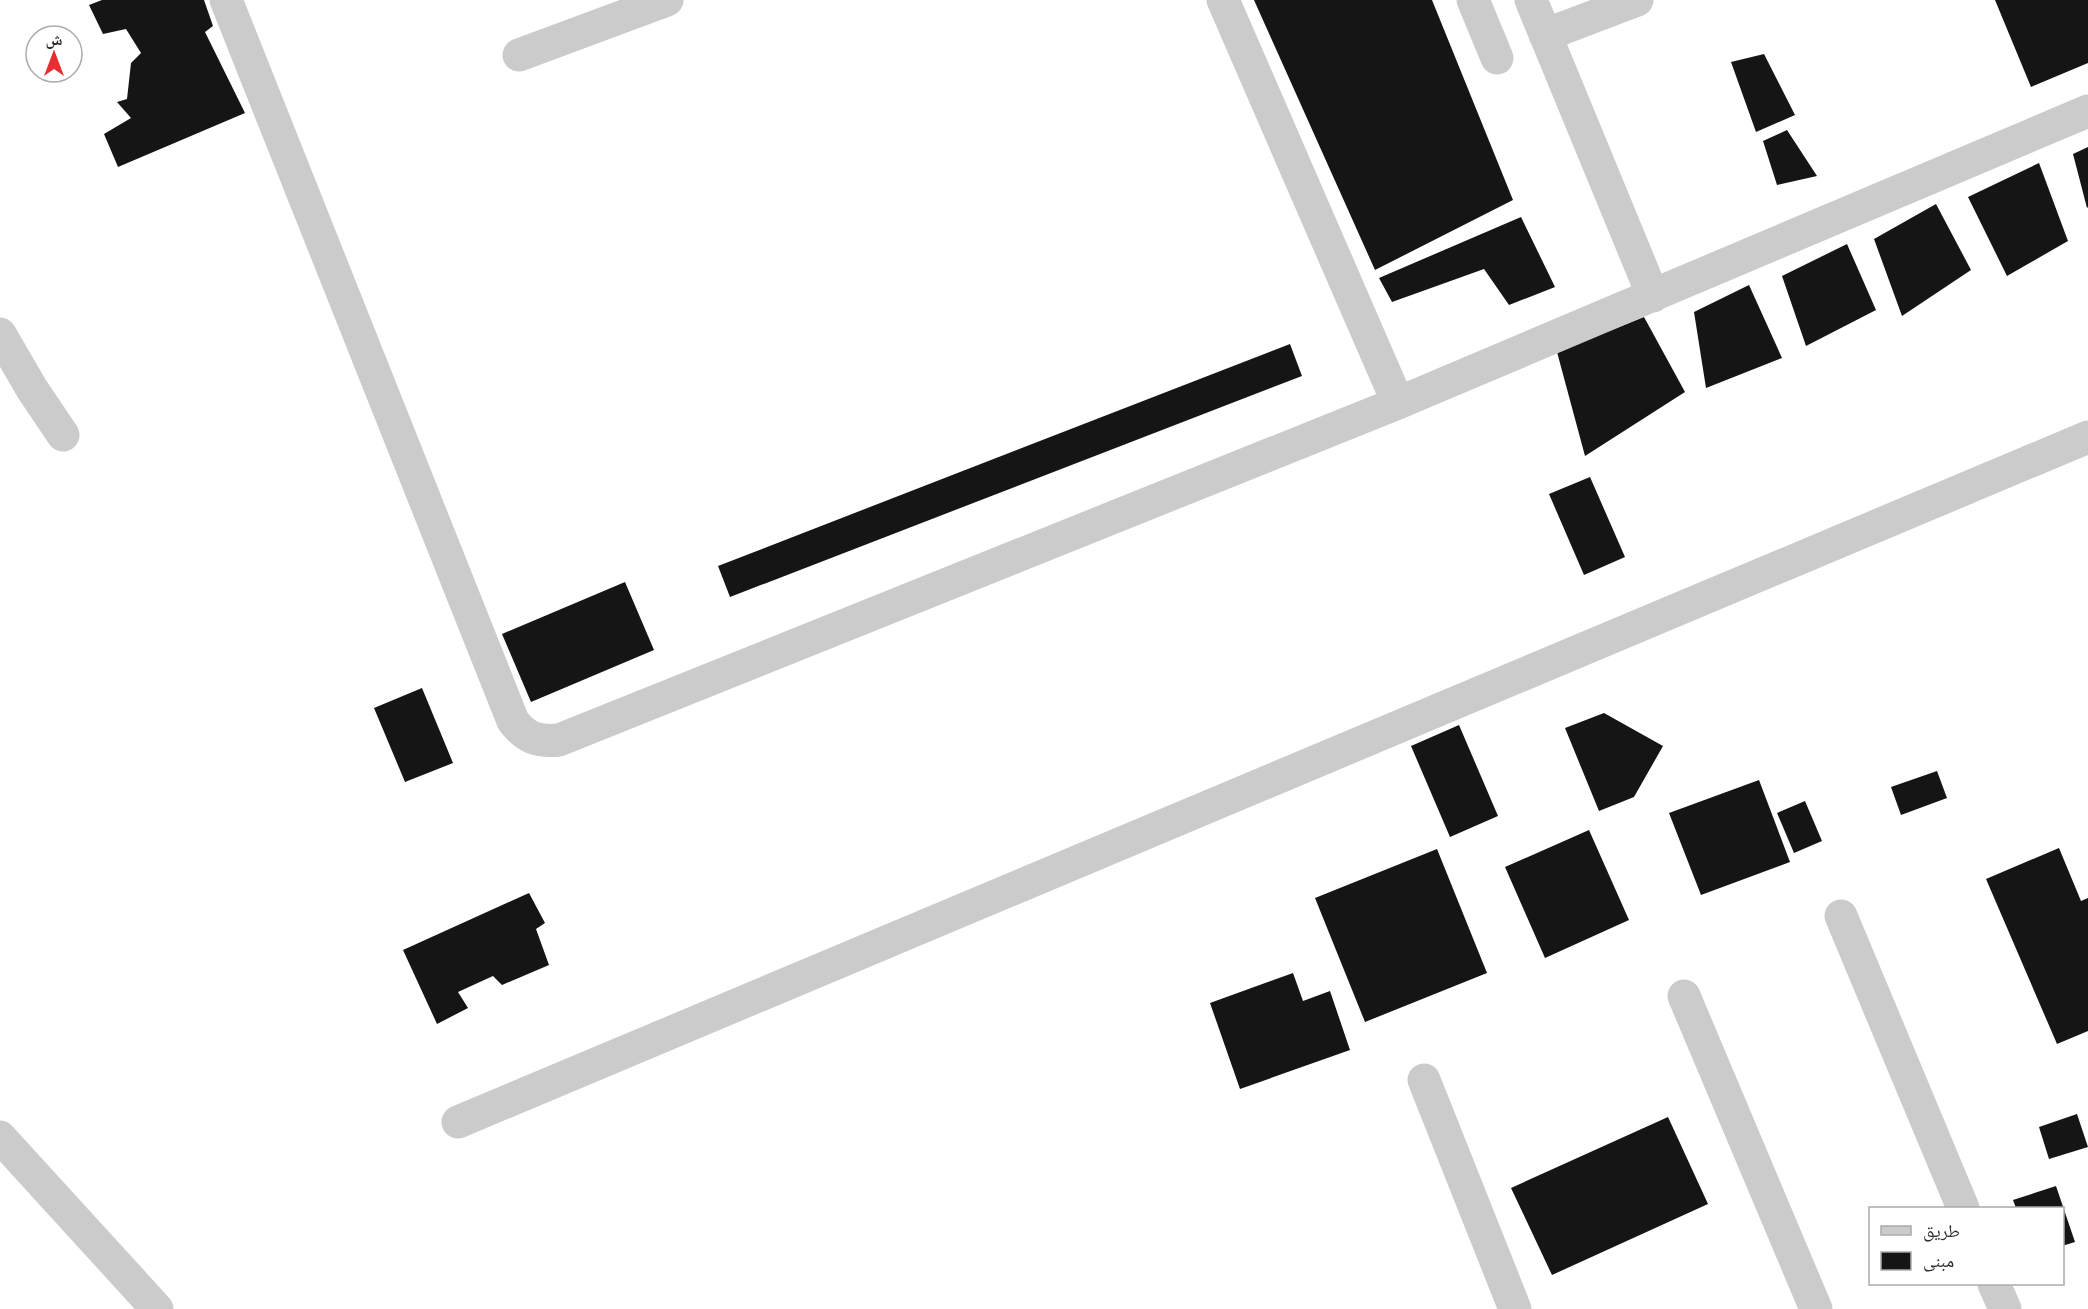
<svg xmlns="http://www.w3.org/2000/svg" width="2088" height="1309" font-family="Inter,'Noto Naskh Arabic',sans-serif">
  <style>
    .building { fill: #151515 }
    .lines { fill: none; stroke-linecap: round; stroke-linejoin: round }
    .minor { stroke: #cbcbcb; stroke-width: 33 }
  </style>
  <rect width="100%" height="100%" fill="#fff"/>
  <!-- building -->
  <path class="building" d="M102 0H204L213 26 205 32 245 113 118 167 104 134 131 118 117 102 127 99 131 63 141 53 126 29 103 34 89 5Z
    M1254 0H1432L1513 200 1375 270Z
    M1995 0H2088V63L2031 87Z
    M1764 54 1795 115 1756 132 1731 62Z
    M1787 130 1817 176 1777 185 1763 141Z
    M2088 147V207L2087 208 2073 154Z
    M2039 163 2068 241 2007 276 1968 197Z
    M1936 204 1971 270 1902 316 1874 239Z
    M1521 217 1555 287 1509 305 1484 269 1392 302 1379 278Z
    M1847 244 1876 310 1806 346 1782 276Z
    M1749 285 1782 358 1706 388 1694 312Z
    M1644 317 1685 392 1585 456 1557 352Z
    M1290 344 1302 376 730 597 718 566Z
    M1590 477 1625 557 1584 575 1549 494Z
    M625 582 654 650 531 702 502 634Z
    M422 688 453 763 405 782 374 708Z
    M1604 713 1663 746 1634 797 1599 811 1565 728Z
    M1459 725 1498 816 1450 837 1411 746Z
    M1937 771 1947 798 1901 815 1891 787Z
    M1759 780 1790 862 1701 895 1669 813Z
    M1805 801 1822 841 1794 853 1777 813Z
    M1589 830 1629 920 1545 958 1505 867Z
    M2059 848 2081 901 2088 898V1031L2057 1044 1986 879Z
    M1437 849 1487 973 1365 1022 1315 898Z
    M529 893 545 923 536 929 549 965 502 985 493 976 458 992 468 1008 437 1024 403 950Z
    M1293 973 1303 1001 1330 991 1350 1050 1240 1089 1210 1003Z
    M2077 1114 2088 1147 2049 1159 2039 1127Z
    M1668 1117 1708 1204 1552 1275 1511 1188Z
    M2056 1186 2075 1242 2062 1246V1208H2016L2013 1200Z"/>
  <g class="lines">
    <!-- minor -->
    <path class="minor" d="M226 0 513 721C526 738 538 742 559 740L1398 403 2088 111
      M1223 0 1398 403
      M1473 0 1497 58
      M1531 0 1653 296
      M1545 35 1637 0
      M519 55 667 0
      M0 334 32 389 63 435
      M1841 916 1963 1208
      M1684 996 1816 1309
      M1424 1080 1515 1309
      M458 1122 2088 437
      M0 1137 157 1309
      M1994 1284 2005 1309"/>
  </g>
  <!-- legend -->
  <rect x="1869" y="1207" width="195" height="78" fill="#ffffff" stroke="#ababab" stroke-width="1.5"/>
  <rect x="1881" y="1226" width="30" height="9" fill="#cbcbcb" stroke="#ababab" stroke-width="1.5"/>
  <text x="1923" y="1237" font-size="18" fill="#2e2e2e">طريق</text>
  <rect x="1881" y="1252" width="30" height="18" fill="#151515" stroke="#ababab" stroke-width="1.5"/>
  <text x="1923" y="1267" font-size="18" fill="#2e2e2e">مبنى</text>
  <!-- north arrow -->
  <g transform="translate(54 54)"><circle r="28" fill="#ffffff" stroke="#ababab" stroke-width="1.5"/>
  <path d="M0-4.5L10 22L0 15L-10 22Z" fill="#e72f33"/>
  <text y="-9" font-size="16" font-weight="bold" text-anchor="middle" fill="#2e2e2e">ش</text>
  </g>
</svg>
